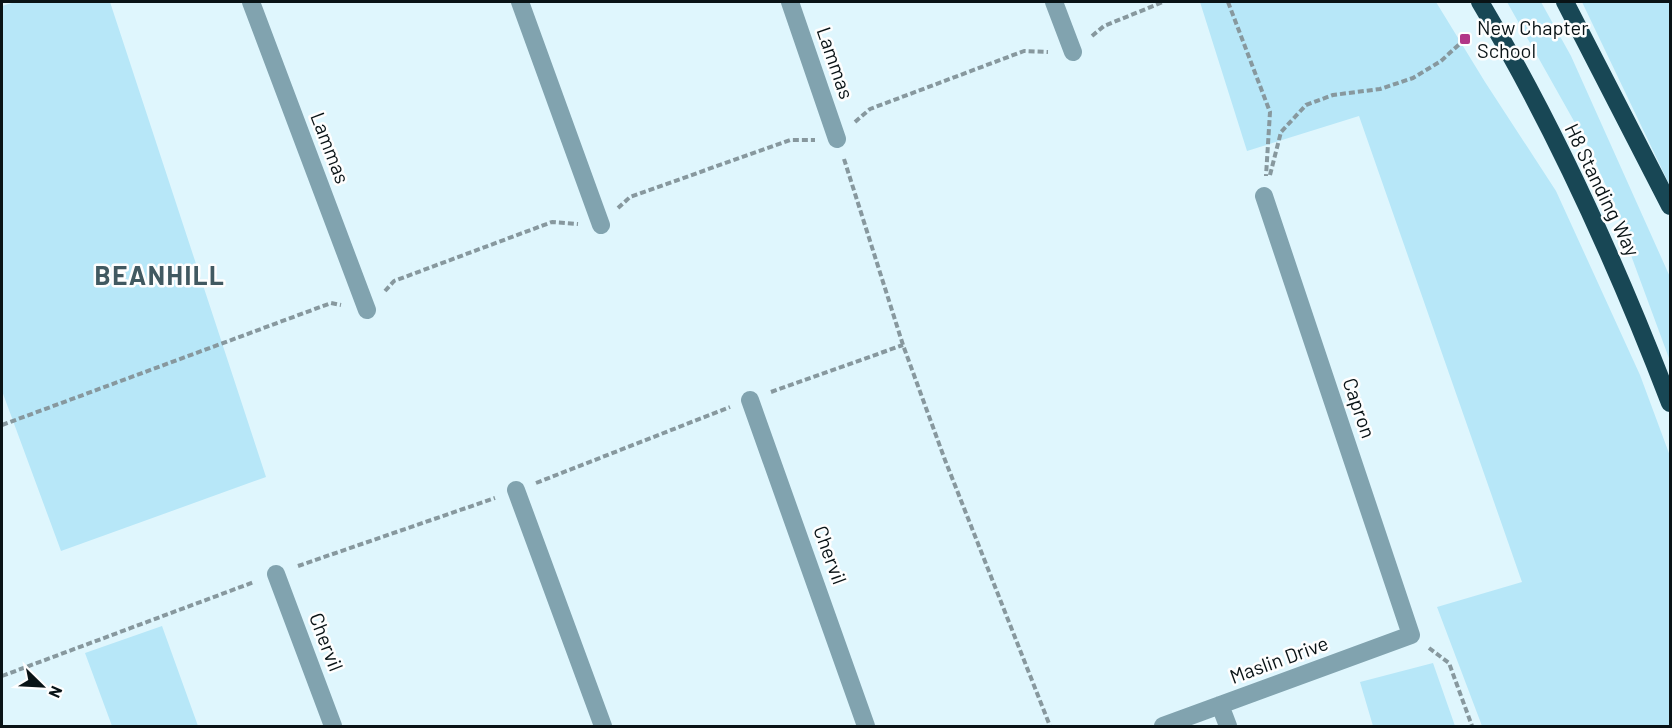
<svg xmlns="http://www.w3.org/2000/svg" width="1672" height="728" font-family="Barlow,sans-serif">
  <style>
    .green { fill: #b7e7f8 }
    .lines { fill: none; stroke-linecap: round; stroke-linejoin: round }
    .path { stroke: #87989e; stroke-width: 4; stroke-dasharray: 6 3; stroke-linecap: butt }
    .minor { stroke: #81a3af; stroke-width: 18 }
    .highway { stroke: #184755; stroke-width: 18 }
    .poi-dot { fill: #b13687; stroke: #fefefe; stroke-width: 2 }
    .labels { text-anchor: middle; stroke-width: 5; stroke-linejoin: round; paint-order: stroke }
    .poi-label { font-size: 20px; fill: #091316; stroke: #fefefe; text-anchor: start }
    .street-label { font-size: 20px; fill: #091316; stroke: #fefefe }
    .district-label { font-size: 26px; font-weight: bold; letter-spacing: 1.5px; fill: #415961; stroke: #fefefe }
  </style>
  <rect width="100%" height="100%" fill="#dff6fd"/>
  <!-- green -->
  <path class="green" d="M15 2H110L266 477 61 551 2 391V6Z
    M1200 2H1436L1485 82 1556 191 1640 375 1670 456V726H1482L1437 607 1522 582 1359 116 1247 151Z
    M1507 2H1541L1571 56 1670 277V361L1632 258 1615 206 1588 146Z
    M1582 2H1670V186Z
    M162 626 198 726H112L85 653Z
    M1433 663 1455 726H1373L1360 682Z"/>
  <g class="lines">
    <!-- path -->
    <path class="path" d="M1228 2 1270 112 1266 176
      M1092 36 1104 26 1163 2
      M855 122 870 109 1024 51 1048 52
      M844 159 903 345 945 460 1050 726
      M1270 175 1281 132 1306 105 1333 95 1380 89 1413 78 1441 61 1465 39
      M618 208 630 197 790 140H815
      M385 291 394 281 552 222 578 224
      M771 392 903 345
      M2 425 331 303 341 305
      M536 483 730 407
      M298 566 495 498
      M1429 648 1449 663 1472 726
      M2 676 254 582"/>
    <!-- minor -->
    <path class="minor" d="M251 2 367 310
      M520 2 601 225
      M790 2 837 139
      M1054 2 1073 52
      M750 400 866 726
      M516 490 603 726
      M276 574 333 726
      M1220 705 1228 726
      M1163 726 1411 635 1264 196"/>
    <!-- highway -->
    <path class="highway" d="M1480 2C1556 129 1617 265 1670 403
      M1565 2 1670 206"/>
  </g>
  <!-- markers -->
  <rect class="poi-dot" x="1459" y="33" width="12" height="12" rx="3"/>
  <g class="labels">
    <!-- poi labels -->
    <g class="poi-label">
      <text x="1477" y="35">New Chapter<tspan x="1477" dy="23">School</tspan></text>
    </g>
    <!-- street labels -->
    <g class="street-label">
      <text transform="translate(835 63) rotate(71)" y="7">Lammas</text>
      <text transform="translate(330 148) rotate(69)" y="7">Lammas</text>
      <text transform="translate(1602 190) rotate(64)" y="7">H8 Standing Way</text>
      <text transform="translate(1359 408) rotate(71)" y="7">Capron</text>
      <text transform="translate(830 555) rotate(70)" y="7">Chervil</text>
      <text transform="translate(326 642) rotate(69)" y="7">Chervil</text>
      <text transform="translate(1279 660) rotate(-20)" y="7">Maslin Drive</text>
    </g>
    <!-- district labels -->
    <g class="district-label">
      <text x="160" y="285">BEANHILL</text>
    </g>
  </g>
  <!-- border -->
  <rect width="1672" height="728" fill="none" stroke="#091316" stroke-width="6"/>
  <!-- north arrow -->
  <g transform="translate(42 686) rotate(114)" stroke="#fefefe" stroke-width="4.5" paint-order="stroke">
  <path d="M0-4.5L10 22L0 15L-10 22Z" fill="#091316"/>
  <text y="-9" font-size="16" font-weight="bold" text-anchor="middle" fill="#091316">N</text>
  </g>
</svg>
